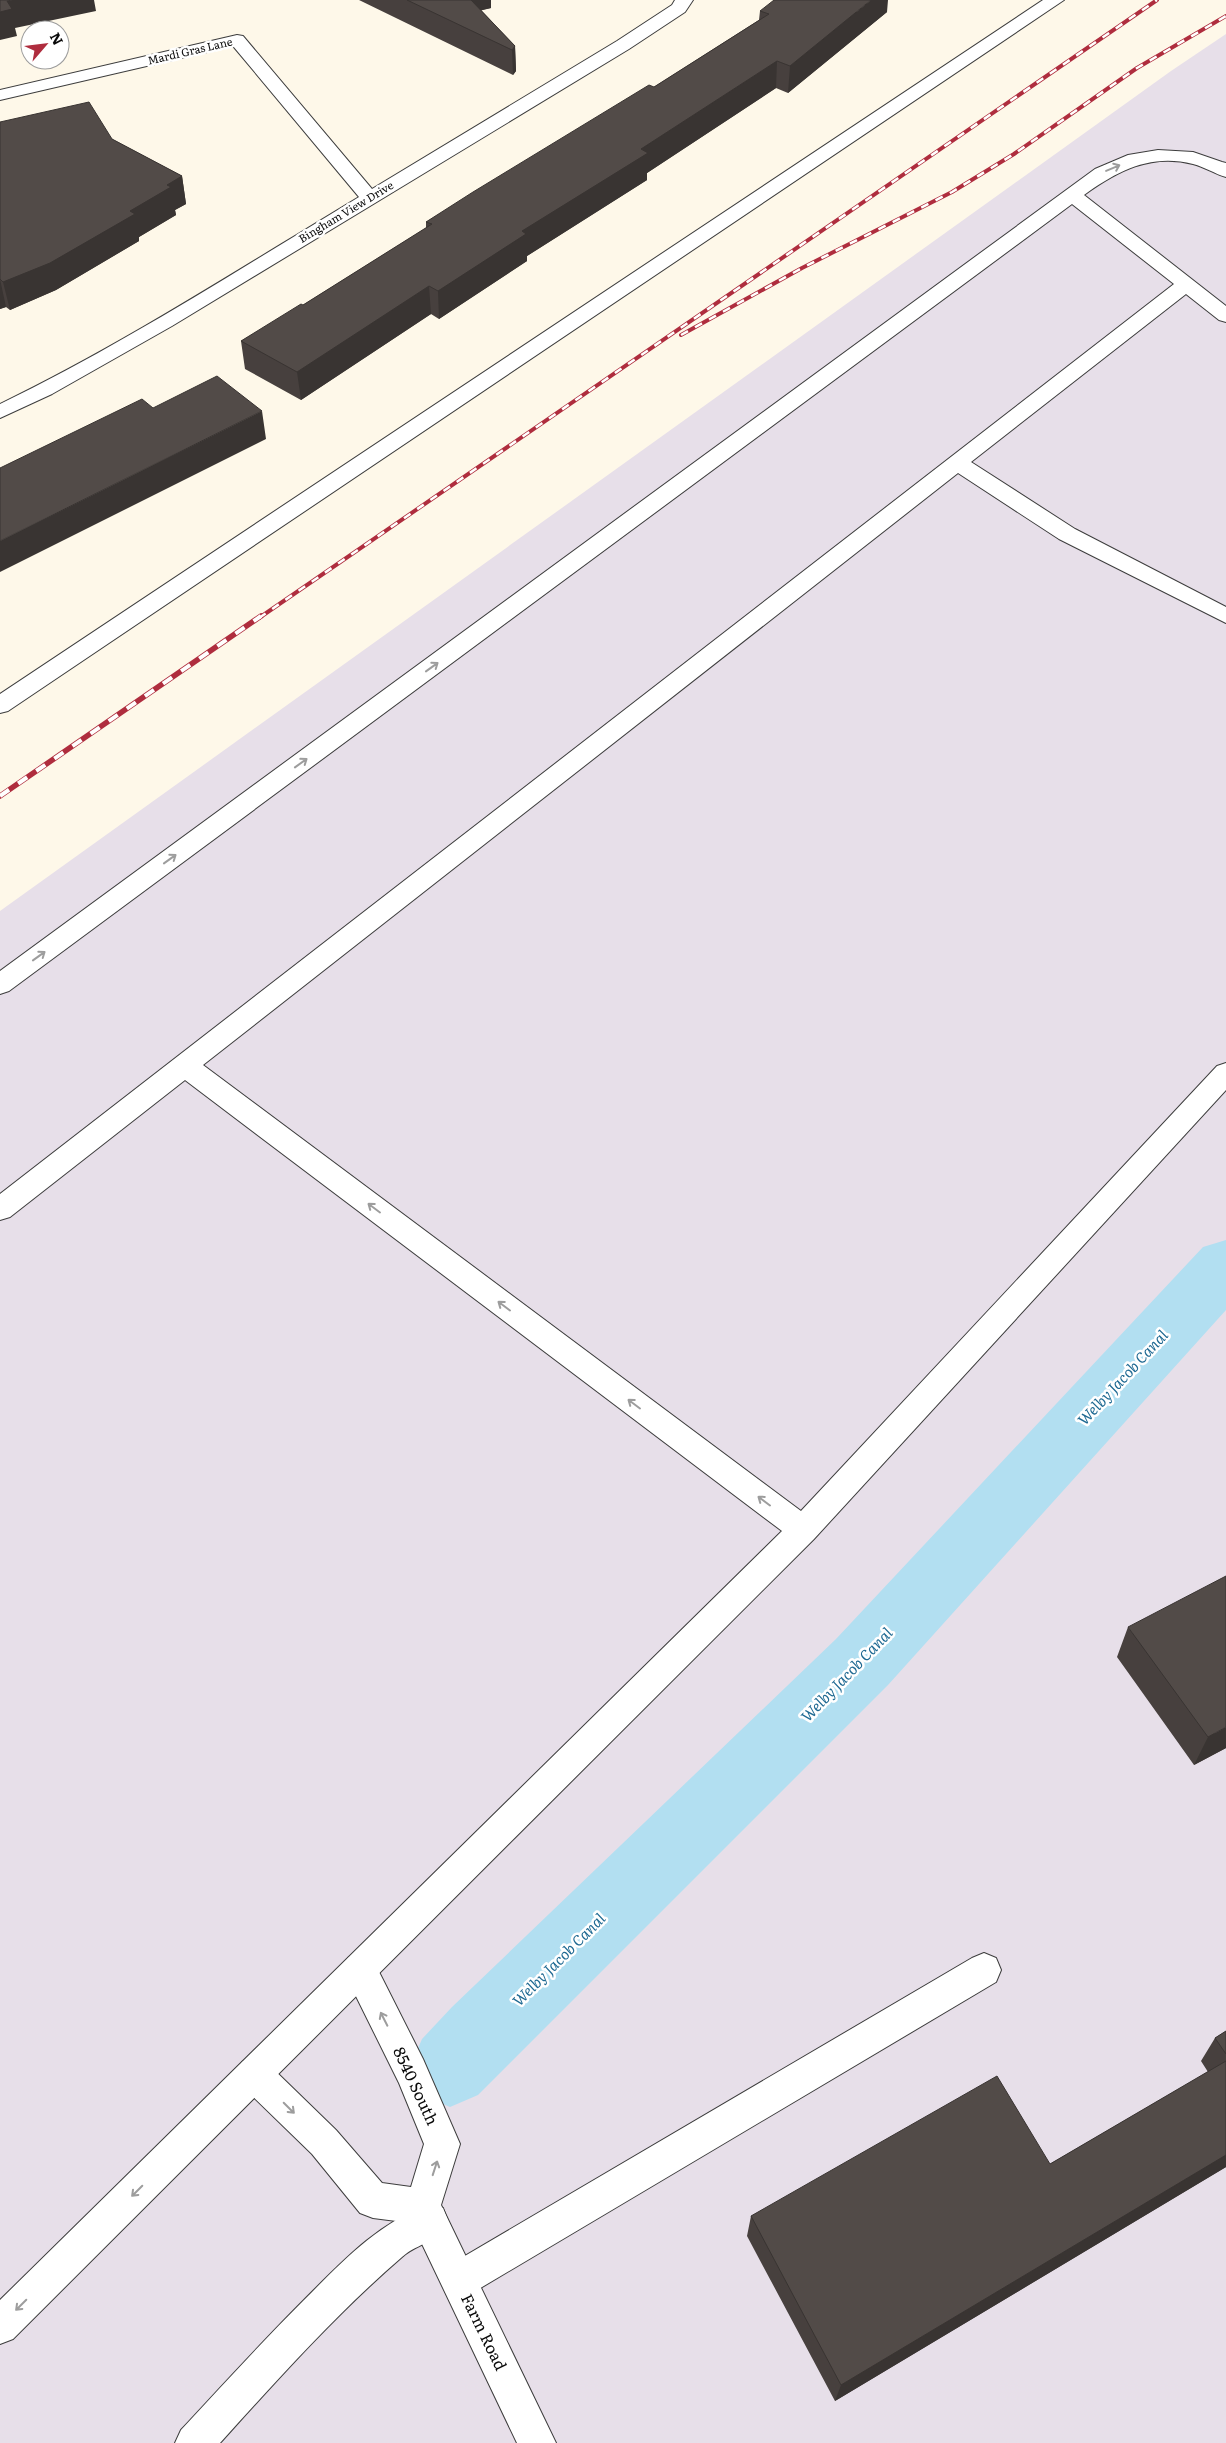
<svg xmlns="http://www.w3.org/2000/svg" width="1226" height="2443" font-family="Literata,serif">
  <style>
    .industrial { fill: #e7dfe9 }
    .lines { fill: none; stroke-linecap: round; stroke-linejoin: round }
    .canal { fill: #b2dff1; fill-rule: evenodd }
    .lane-casing { stroke: #3d3d3d; stroke-width: 2 }
    .street-casing { stroke: #3d3d3d; stroke-width: 2 }
    .lane { fill: #fff; fill-rule: evenodd }
    .street { fill: #fff; fill-rule: evenodd }
    .rail-far1-casing { stroke: #af2d3e; stroke-width: 4 }
    .rail-casing { stroke: #af2d3e; stroke-width: 5.5 }
    .rail-far1 { stroke: #fff; stroke-width: 2.5; stroke-dasharray: 8; stroke-linecap: butt }
    .rail { stroke: #fff; stroke-width: 4; stroke-dasharray: 11; stroke-linecap: butt }
    .wall { fill: #47403e }
    .shaded-wall { fill: #393432 }
    .building { fill: #524b48; stroke: #393432 }
    .oneway { stroke: #9d9d9d }
    .labels { text-anchor: middle; stroke-width: 5; stroke-linejoin: round; paint-order: stroke }
    .far-street-label { font-size: 11px; fill: #0a0a0a; stroke: #fff }
    .water-label { font-size: 15px; font-style: italic; fill: #1e6992; stroke: #fff }
    .near-street-label { font-size: 16px; fill: #0a0a0a; stroke: #fff }
  </style>
  <rect width="100%" height="100%" fill="#fef8e9"/>
  <!-- industrial -->
  <path class="industrial" d="M1226 34V2443H0V911L1171 71Z"/>
  <g class="lines">
    <!-- canal -->
    <path class="canal" d="M1226 1240V1310L888 1685 478 2095 450 2107 422 2095 410 2067 422 2039 452 2007 836 1639 1203 1247Z"/>
    <defs>
      <path id="lane" d="M1043 0H1064L8 711 0 713V694Z
        M1158 150 1193 152 1222 162 1226 163V177C1215 174 1205 167 1193 164 1151 153 1117 171 1084 195L1226 306V322L1219 320 1186 294 971 462 1075 529 1226 607V623L1059 539 958 473 203 1065 801 1511 1217 1066 1226 1063V1090L814 1539 13 2339 0 2344V2300L782 1531 185 1080 10 1217 0 1220V1194L1174 284 1072 204 9 991 0 994V971L1095 169 1128 155Z
        M984 1953 996 1958 1001 1970 996 1982 472 2293 459 2298 446 2293 441 2280 446 2267 972 1958Z
        M430 2203 443 2208 448 2221C438 2244 419 2242 402 2257 336 2314 278 2379 220 2443H175L181 2430C222 2386 262 2342 304 2300 345 2259 375 2226 430 2203Z"/>
      <path id="street" d="M675 0H693L685 12 629 49 172 326 52 394 0 418V404C124 344 241 268 359 197L233 46 0 100V90L237 35 243 36 372 189 617 41 672 5Z
        M360 1953 372 1958 423 2059 460 2144 441 2205 556 2443H517L412 2223 373 2218 360 2213 312 2154 242 2086 237 2074 242 2062 254 2057 266 2062 336 2130 382 2183 411 2187 424 2144 399 2083 343 1970 348 1958Z"/>
    </defs>
    <!-- lane casing -->
    <use href="#lane" class="lane-casing"/>
    <!-- street casing -->
    <use href="#street" class="street-casing"/>
    <!-- lane -->
    <use href="#lane" class="lane"/>
    <!-- street -->
    <use href="#street" class="street"/>
    <defs>
      <path id="rail-far1" d="M681 335 802 268 952 192 1014 154 1137 68 1226 16
        M259 618 1157 0"/>
      <path id="rail" d="M0 796 261 616"/>
    </defs>
    <!-- rail-far1 casing -->
    <use href="#rail-far1" class="rail-far1-casing"/>
    <!-- rail casing -->
    <use href="#rail" class="rail-casing"/>
    <!-- rail-far1 -->
    <use href="#rail-far1" class="rail-far1"/>
    <!-- rail -->
    <use href="#rail" class="rail"/>
  </g>
  <!-- wall -->
  <path class="wall" d="M359 0H491V8L481 10 515 46 516 71 513 75Z
    M760 11 887 12 788 93 776 88 647 173V180L527 256V261L439 319 431 314 301 400 245 369 241 341 303 305 426 228V222L654 87 759 20Z
    M0 122 112 139 182 176 186 204 175 210 176 215 139 237V241L56 290 10 310 6 307 0 309Z
    M1128 1627 1226 1748 1194 1765 1117 1657Z
    M1226 2031V2167L835 2401 747 2236 751 2216 1050 2164 1208 2072 1201 2061 1215 2038Z"/>
  <!-- shaded-wall -->
  <path class="shaded-wall" d="M12 0H94L96 11 15 28 17 36 0 40V12L7 1Z
    M462 0H491V8L463 15Z
    M871 0H888L887 12 788 93 790 66Z
    M515 46 516 71 513 75 512 50Z
    M777 61 776 88 647 173V180L527 256V261L439 319 438 291 522 231 641 149Z
    M182 176 186 204 175 210 176 215 139 237V241L56 290 10 310 3 282 130 211 167 185Z
    M0 279 6 307 0 309Z
    M429 286 431 314 301 400 297 372Z
    M262 411 266 439 0 572V541Z
    M1226 1727V1748L1194 1765 1208 1737Z
    M1226 2155V2167L835 2401 841 2385Z"/>
  <!-- building -->
  <path class="building" d="M0 0H12L7 1 12 9 0 12Z
    M407 0H471L515 46 512 50Z
    M774 0H871L790 66 777 61 641 149 648 153 522 231 526 234 438 291 429 286 297 372 241 341 301 304 303 305 432 224 426 222 473 192 649 85 654 87 769 14 760 11Z
    M89 102 112 139 182 176 167 185 171 187 130 211 135 214 50 263 3 282 0 279V122Z
    M217 376 262 411 0 541V468L142 399 153 408Z
    M1226 1576V1727L1208 1737 1128 1627Z
    M1226 2031V2054L1215 2038Z
    M1226 2061V2155L841 2385 751 2216 997 2076 1050 2164Z"/>
  <!-- one-way arrows -->
  <defs><path id="oneway-shaft" d="M-6 0H5M1.5-3L5.5 0L1.5 3" fill="none" stroke-width="1.6" stroke-linecap="round" stroke-linejoin="round" transform="scale(1.25)"/></defs>
  <g class="oneway">
    <use href="#oneway-shaft" transform="translate(1113 168) rotate(-23)"/>
    <use href="#oneway-shaft" transform="translate(432 667) rotate(-36)"/>
    <use href="#oneway-shaft" transform="translate(301 763) rotate(-36)"/>
    <use href="#oneway-shaft" transform="translate(170 859) rotate(-36)"/>
    <use href="#oneway-shaft" transform="translate(39 956) rotate(-36)"/>
    <use href="#oneway-shaft" transform="translate(374 1208) rotate(-143)"/>
    <use href="#oneway-shaft" transform="translate(504 1306) rotate(-143)"/>
    <use href="#oneway-shaft" transform="translate(634 1404) rotate(-143)"/>
    <use href="#oneway-shaft" transform="translate(764 1501) rotate(-143)"/>
    <use href="#oneway-shaft" transform="translate(384 2019) rotate(-117)"/>
    <use href="#oneway-shaft" transform="translate(289 2108) rotate(45)"/>
    <use href="#oneway-shaft" transform="translate(435 2168) rotate(-72)"/>
    <use href="#oneway-shaft" transform="translate(137 2191) rotate(135)"/>
    <use href="#oneway-shaft" transform="translate(21 2305) rotate(135)"/>
  </g>
  <g class="labels">
    <!-- far-street labels -->
    <g class="far-street-label">
      <text transform="translate(190 51) rotate(-13)" y="4">Mardi Gras Lane</text>
      <text transform="translate(346 212) rotate(-31)" y="4">Bingham View Drive</text>
    </g>
    <!-- water labels -->
    <g class="water-label">
      <text transform="translate(1123 1378) rotate(-47)" y="5">Welby Jacob Canal</text>
      <text transform="translate(847 1675) rotate(-46)" y="5">Welby Jacob Canal</text>
      <text transform="translate(559 1960) rotate(-45)" y="5">Welby Jacob Canal</text>
    </g>
    <!-- near-street labels -->
    <g class="near-street-label">
      <text transform="translate(416 2086) rotate(65)" y="6">8540 South</text>
      <text transform="translate(484 2332) rotate(64)" y="6">Farm Road</text>
    </g>
  </g>
  <!-- north arrow -->
  <g transform="translate(45 45) rotate(62)"><circle r="24" fill="#ffffff" stroke="#9d9d9d"/>
  <path d="M0-4L9 19L0 12L-9 19Z" fill="#af2d3e"/>
  <text y="-8" font-size="14" font-weight="bold" text-anchor="middle" fill="#0a0a0a">N</text>
  </g>
</svg>
